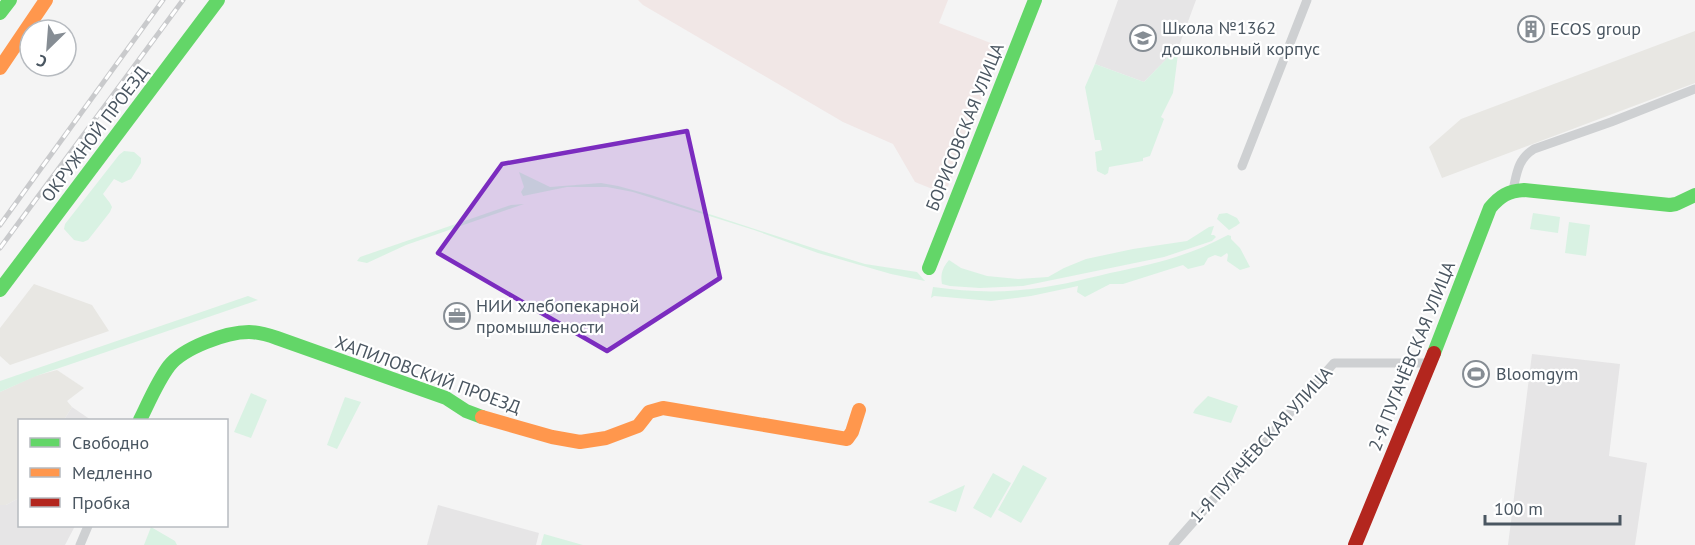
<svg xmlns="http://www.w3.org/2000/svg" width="1695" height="545" font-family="'PT Sans',sans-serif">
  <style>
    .commercial { fill: #e8e7e3 }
    .education { fill: #e6e5e6 }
    .medical { fill: #f1e7e6 }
    .green { fill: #d9f2e3 }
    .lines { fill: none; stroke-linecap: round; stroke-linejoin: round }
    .street { stroke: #ced0d2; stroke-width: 9 }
    .fast { stroke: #63d668; stroke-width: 14 }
    .slow { stroke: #ff974d; stroke-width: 14 }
    .jam { stroke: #b3261e; stroke-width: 14 }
    .rail-casing { stroke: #c9cacc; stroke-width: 5 }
    .rail { stroke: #fff; stroke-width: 3; stroke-dasharray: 9; stroke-linecap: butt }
    .marked { fill: #7b2cbf; fill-opacity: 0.2; stroke: #7b2cbf; stroke-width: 4.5; stroke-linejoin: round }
    .labels { text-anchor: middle; stroke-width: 4.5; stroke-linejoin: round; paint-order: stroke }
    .poi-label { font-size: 18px; fill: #4a5661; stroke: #fff; text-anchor: start }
    .street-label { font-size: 18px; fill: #4a5661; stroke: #fff }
  </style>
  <rect width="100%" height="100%" fill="#f4f4f4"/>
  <!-- commercial -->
  <path class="commercial" d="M1695 31V83L1442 178 1429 147 1461 119Z
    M34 284 92 305 109 331 10 365 0 356V328Z
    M57 370 84 388 67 401 72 407 64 420H20L19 498 6 505H0V392L35 376Z"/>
  <!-- education -->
  <path class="education" d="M1118 0H1196L1179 46 1144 82 1095 64Z
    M1532 354 1620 364 1609 456 1647 463 1635 545H1508Z
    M72 407 91 420H64Z
    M19 498 20 526H75L65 545H0V505H6Z
    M438 505 539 533 536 545H427Z"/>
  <!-- medical -->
  <path class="medical" d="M638 0H948L939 23 1001 47 945 194 915 182 893 144 843 122 643 5Z"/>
  <!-- green -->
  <path class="green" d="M1179 46 1173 93 1161 117 1164 119 1150 156 1143 158V161L1109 167 1108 173 1105 175 1097 171 1095 152 1102 150 1100 140H1095L1085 87 1095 64 1144 82Z
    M124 151 134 152 141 158V163L131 179 122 183 114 179 103 194 110 203 112 207 110 212 88 240 83 242 74 240 64 229 65 224 119 155Z
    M519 172 550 187 601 183 618 186 651 195 819 250 865 264 917 272 925 281 891 274 818 253 754 230 633 192 607 187H567L523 196 521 192 524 187Z
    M524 204 406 245 367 263 357 261 360 257 511 205Z
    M1227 213 1237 218 1240 223 1236 226 1229 230 1217 219 1219 214Z
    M1533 213 1560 217 1558 233 1530 229Z
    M1569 222 1590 225 1586 256 1565 253Z
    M1214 226 1211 235H1214L1216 237 1212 241 1164 257 1023 286 980 288 950 286 942 284C940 274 943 267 949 260L961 268 987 276 1018 279 1048 277 1064 268 1086 259 1133 249 1187 241 1209 227Z
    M1228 235 1231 236V239L1240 248 1250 267 1240 270 1227 261 1228 255 1227 253 1221 257 1215 255 1208 258 1204 265 1188 269 1183 265 1123 284H1110L1085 297 1077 292 1078 286 1031 296 991 301 934 296 931 298 933 287C962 291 991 293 1020 290 1050 288 1081 280 1110 273 1154 264 1189 256 1228 235Z
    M248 296 258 300 36 376 0 392V381Z
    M251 393 267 400 251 438 234 432Z
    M1208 396 1238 406 1231 423 1193 413 1195 409Z
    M345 397 361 402 337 449 327 445Z
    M1023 465 1047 478 1021 523 998 510Z
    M993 473 1011 483 991 518 973 508Z
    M965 485 956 512 928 502Z
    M151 527 175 541 177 545H144Z
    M544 534 583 545H541Z"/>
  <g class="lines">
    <!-- street -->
    <path class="street" d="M1242 166 1307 0
      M1513 190C1517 172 1518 159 1534 149L1611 122 1695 89
      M80 545 88 526
      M1173 545 1334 363H1430"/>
    <!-- fast -->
    <path class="fast" d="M0 13 10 0
      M929 268 1035 0
      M0 290 218 0
      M1434 353 1490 208C1500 196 1508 191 1524 190L1670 205 1676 204 1695 195
      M140 420C149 402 157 382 169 366 183 348 226 332 249 332 259 332 268 335 277 338L446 398 466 411 482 417"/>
    <!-- slow -->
    <path class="slow" d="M0 68 46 0
      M482 417 552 437 580 442 606 438 638 426 649 412 663 408 847 439 852 432 859 410"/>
    <!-- jam -->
    <path class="jam" d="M1355 545 1434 353"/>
    <defs>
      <path id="rail" d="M0 225 163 0
        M0 248 183 0"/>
    </defs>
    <!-- rail casing -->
    <use href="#rail" class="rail-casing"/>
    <!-- rail -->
    <use href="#rail" class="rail"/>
  </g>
  <!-- marked area -->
  <path class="marked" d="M687 131 720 278 607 351 438 253 502 164Z"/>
  <!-- icons -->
  <defs>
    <symbol id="building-ring" viewBox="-11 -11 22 22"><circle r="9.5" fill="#fff" stroke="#868d94" stroke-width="1.5"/><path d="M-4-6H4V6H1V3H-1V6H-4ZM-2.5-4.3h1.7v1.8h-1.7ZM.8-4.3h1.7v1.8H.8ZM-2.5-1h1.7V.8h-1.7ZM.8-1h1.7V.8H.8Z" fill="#868d94"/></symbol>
    <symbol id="school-ring" viewBox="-11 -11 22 22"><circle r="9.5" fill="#fff" stroke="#868d94" stroke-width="1.5"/><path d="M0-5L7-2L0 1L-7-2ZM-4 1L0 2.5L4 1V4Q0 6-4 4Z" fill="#868d94"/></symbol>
    <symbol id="office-ring" viewBox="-11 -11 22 22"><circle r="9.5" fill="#fff" stroke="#868d94" stroke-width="1.5"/><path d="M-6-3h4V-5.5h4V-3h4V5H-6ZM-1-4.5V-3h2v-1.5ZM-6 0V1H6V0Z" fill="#868d94"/></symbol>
    <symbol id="stadium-ring" viewBox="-11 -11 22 22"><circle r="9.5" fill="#fff" stroke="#868d94" stroke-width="1.5"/><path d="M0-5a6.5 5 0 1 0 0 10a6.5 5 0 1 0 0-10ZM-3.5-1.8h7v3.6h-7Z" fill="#868d94"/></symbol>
  </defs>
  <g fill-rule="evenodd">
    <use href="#building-ring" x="1516" y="14" width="30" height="30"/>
    <use href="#school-ring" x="1128" y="23" width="30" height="30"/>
    <use href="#office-ring" x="442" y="301" width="30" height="30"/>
    <use href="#stadium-ring" x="1461" y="359" width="30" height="30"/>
  </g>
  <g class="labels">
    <!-- poi labels -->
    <g class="poi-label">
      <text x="1162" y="34">Школа №1362<tspan x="1162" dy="21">дошкольный корпус</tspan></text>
      <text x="1550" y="35">ECOS group</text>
      <text x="476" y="312">НИИ хлебопекарной<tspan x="476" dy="21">промышлености</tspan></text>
      <text x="1496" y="380">Bloomgym</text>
    </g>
    <!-- street labels -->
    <g class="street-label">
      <text transform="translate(965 127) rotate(-68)" y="6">БОРИСОВСКАЯ УЛИЦА</text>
      <text transform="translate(95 134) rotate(-53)" y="6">ОКРУЖНОЙ ПРОЕЗД</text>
      <text transform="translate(1412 356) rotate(-68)" y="6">2-Я ПУГАЧЁВСКАЯ УЛИЦА</text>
      <text transform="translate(428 375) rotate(20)" y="6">ХАПИЛОВСКИЙ ПРОЕЗД</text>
      <text transform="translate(1261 445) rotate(-48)" y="6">1-Я ПУГАЧЁВСКАЯ УЛИЦА</text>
    </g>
  </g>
  <!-- legend -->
  <rect x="18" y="419" width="210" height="108" fill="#ffffff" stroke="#b7bbc0" stroke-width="1.5"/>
  <rect x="30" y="438" width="30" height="9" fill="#63d668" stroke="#b7bbc0" stroke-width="1.5"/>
  <text x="72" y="449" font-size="18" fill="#4a5661">Свободно</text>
  <rect x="30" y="468" width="30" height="9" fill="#ff974d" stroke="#b7bbc0" stroke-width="1.5"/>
  <text x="72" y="479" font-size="18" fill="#4a5661">Медленно</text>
  <rect x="30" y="498" width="30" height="9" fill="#b3261e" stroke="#b7bbc0" stroke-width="1.5"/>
  <text x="72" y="509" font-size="18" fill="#4a5661">Пробка</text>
  <!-- north arrow -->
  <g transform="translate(48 48) rotate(205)"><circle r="28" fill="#ffffff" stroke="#b7bbc0" stroke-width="1.5"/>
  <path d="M0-4.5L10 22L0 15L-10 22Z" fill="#868d94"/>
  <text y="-9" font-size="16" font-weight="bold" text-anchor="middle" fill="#4a5661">С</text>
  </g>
  <!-- scale -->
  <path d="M1485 515v9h135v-9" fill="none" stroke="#4a5661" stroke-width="3"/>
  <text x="1494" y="515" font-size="18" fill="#4a5661" stroke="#ffffff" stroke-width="4.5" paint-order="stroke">100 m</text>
</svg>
